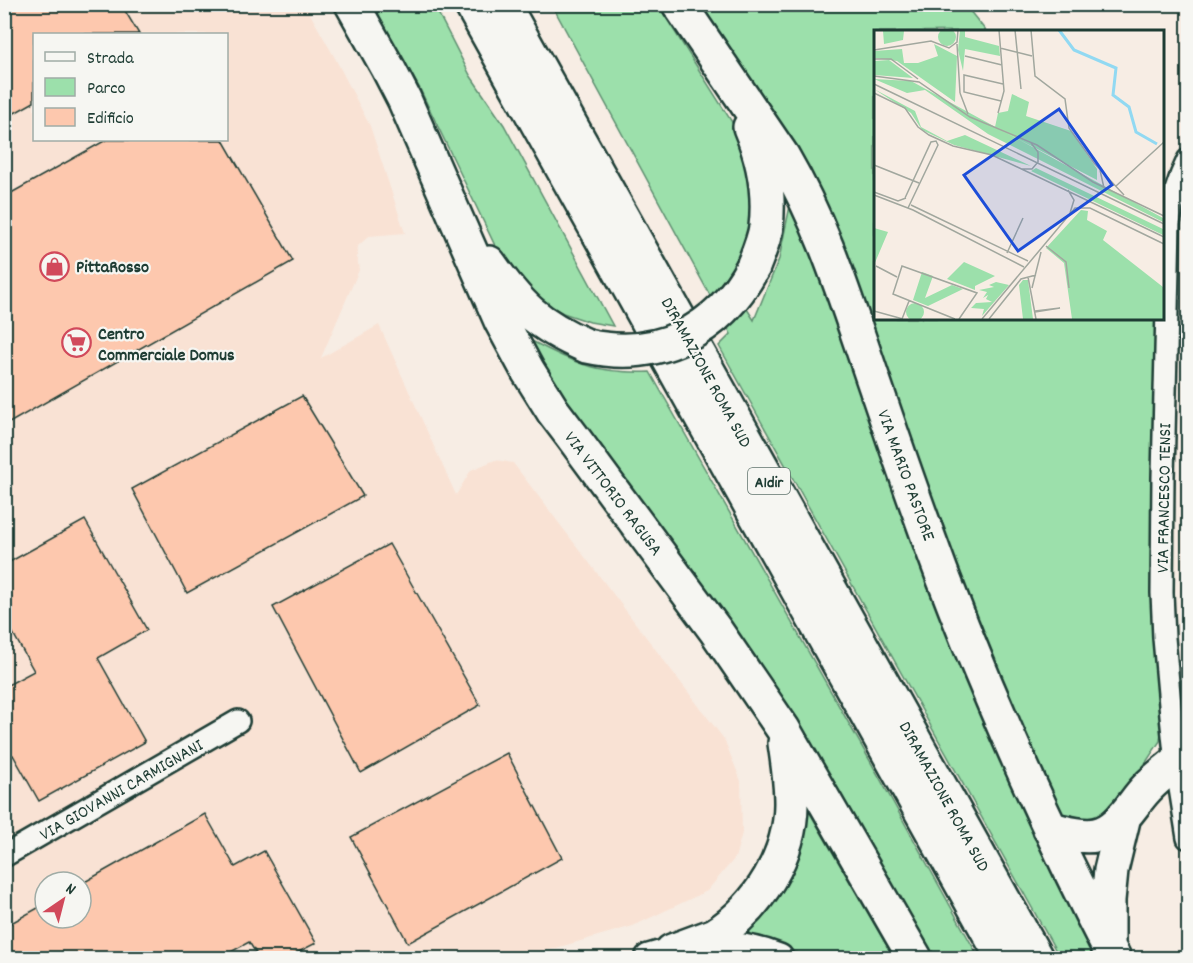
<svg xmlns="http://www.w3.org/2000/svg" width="1193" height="963" font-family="Dekko,sans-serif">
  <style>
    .built { fill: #f9e2d4; fill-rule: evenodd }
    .green { fill: #9ce0ab; stroke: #5e8e70; stroke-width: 1.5 }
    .building { fill: #fdc8ae; stroke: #1f3d34; stroke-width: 1.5 }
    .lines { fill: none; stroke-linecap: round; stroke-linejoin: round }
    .minor-casing { stroke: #1f3d34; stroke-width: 26 }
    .tertiary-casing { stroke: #1f3d34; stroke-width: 32 }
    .trunk-casing { stroke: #1f3d34; stroke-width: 38 }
    .motorway-casing { stroke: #1f3d34; stroke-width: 38 }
    .minor { stroke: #f6f6f2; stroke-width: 21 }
    .tertiary { stroke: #f6f6f2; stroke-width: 27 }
    .trunk { stroke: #f6f6f2; stroke-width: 33 }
    .motorway { stroke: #f6f6f2; stroke-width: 33 }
    .trunk-bridge-casing { stroke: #1f3d34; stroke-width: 38; stroke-linecap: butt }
    .trunk-bridge { stroke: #f6f6f2; stroke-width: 33 }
    .labels { text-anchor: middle; stroke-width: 4.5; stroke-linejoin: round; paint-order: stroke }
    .shield { fill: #f6f6f2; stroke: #60746d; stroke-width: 1.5 }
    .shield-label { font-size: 16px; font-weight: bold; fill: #1f3d34 }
    .poi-label { font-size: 18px; font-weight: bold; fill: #1f3d34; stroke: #f6f6f2; text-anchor: start }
    .street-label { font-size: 18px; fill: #1f3d34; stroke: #f6f6f2 }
    .inset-river { fill: none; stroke: #91d9f2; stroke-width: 3 }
    .inset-road { fill: none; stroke: #a1a79e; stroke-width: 1.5 }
    .view { fill: #1d4ed8; fill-opacity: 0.15; stroke: #1d4ed8; stroke-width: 3 }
    .inset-edge { fill: none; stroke: #1f3d34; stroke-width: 3 }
  </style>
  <rect width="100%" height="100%" fill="#f7ede4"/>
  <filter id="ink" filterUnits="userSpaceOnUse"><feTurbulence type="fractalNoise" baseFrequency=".0167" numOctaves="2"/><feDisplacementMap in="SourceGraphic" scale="12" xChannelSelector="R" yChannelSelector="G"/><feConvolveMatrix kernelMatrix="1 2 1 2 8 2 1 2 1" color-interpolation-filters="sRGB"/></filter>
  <g filter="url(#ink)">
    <!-- built -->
    <path class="built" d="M5 5H305L335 58 370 126 405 233 369 236 358 246 357 257 359 270 321 358 379 325 456 495 471 470 495 460 513 463 724 739 741 781 742 833 735 858 707 891 633 926 521 958H5ZM34 34H226V140H34ZM45 882H81V918H45Z"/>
    <!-- green -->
    <path class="green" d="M372 5H434L470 75 504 125 613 326 590 322 563 313 545 303 536 297 500 256 419 87Z
      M552 5H658L742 138 754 168 752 225 742 256 728 279 754 320 779 259 791 201 1103 958H1060L719 346 731 334Z
      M697 5H965L986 31 875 32V318H1160L1163 715 1160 741 1115 809 1090 830 1059 815 914 463Z
      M530 340C575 364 599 374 650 372L878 775 979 958H929L599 455 528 341Z
      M803 801 894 958H809L798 953 735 930Z"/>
    <!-- building -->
    <path class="building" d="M4 4H121L139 34H34V102L4 119Z
      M106 140H223L293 261 4 426V197Z
      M302 396 363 496 187 593 132 489Z
      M85 520 147 630 98 658 145 742 39 801 13 755 4 760V687L34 671 4 617V565Z
      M389 544 480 705 361 773 273 607Z
      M507 753 562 858 408 943 351 837Z
      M205 814 235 867 264 851 316 943 287 958H259L249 942 220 958H11L4 946V927L45 904V918H81V884Z"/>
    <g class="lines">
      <defs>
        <path id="minor" d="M1188 160C1178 180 1172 201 1169 224L1163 477 1162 593 1164 638 1171 716 1176 763 1188 838
          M4 856 238 721"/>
        <path id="tertiary" d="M649 958C695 944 733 940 779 958"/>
        <path id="trunk" d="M352 4 388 68 404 99 501 321 528 371 553 411 572 436 716 631 783 729 915 958
          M679 4 783 157C818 217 838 276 860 341 880 400 900 459 921 517 975 669 1041 816 1114 958
          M750 127C763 158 770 193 766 227 764 241 758 254 753 267
          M489 263C519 306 538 325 587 346
          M1050 829C1065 832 1081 838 1096 835 1120 830 1132 803 1147 788 1156 778 1166 771 1176 763
          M1108 942V900L1111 870 1124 816
          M672 951 715 935C759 907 791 855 791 803 791 783 788 763 785 743"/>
        <path id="motorway" d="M471 4 1003 958
          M503 4 1036 958"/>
      </defs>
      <!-- minor casing -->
      <use href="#minor" class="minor-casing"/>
      <!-- tertiary casing -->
      <use href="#tertiary" class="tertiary-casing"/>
      <!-- trunk casing -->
      <use href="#trunk" class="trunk-casing"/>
      <!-- motorway casing -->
      <use href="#motorway" class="motorway-casing"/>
      <!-- minor -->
      <use href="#minor" class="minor"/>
      <!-- tertiary -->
      <use href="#tertiary" class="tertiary"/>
      <!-- trunk -->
      <use href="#trunk" class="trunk"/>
      <!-- motorway -->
      <use href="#motorway" class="motorway"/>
      <defs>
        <path id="trunk-bridge" d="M587 346C658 362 719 331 753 267"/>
      </defs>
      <!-- trunk-bridge casing -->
      <use href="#trunk-bridge" class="trunk-bridge-casing"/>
      <!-- trunk-bridge -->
      <use href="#trunk-bridge" class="trunk-bridge"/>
    </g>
  </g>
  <!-- icons -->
  <defs>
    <symbol id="shop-ring" viewBox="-11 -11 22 22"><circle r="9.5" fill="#f6f6f2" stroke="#d1495b" stroke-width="1.5"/><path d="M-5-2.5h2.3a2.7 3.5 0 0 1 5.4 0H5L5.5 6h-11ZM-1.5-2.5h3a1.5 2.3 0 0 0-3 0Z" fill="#d1495b"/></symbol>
    <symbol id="supermarket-ring" viewBox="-11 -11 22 22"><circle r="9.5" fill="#f6f6f2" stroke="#d1495b" stroke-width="1.5"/><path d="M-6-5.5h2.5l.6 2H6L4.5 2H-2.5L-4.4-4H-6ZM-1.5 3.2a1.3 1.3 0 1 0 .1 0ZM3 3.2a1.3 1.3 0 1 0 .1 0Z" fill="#d1495b"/></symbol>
  </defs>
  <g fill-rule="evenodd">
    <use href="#shop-ring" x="38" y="250" width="33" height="33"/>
    <use href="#supermarket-ring" x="60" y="326" width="33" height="33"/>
  </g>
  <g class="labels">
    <!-- shield labels -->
    <rect class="shield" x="748" y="468" width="42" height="26" rx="4.5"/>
    <g class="shield-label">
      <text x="769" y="487">A1dir</text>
    </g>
    <!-- poi labels -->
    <g class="poi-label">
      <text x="76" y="272">PittaRosso</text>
      <text x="98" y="339">Centro<tspan x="98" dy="21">Commerciale Domus</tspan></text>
    </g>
    <!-- street labels -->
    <g class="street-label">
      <text transform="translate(707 372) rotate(61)" y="6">DIRAMAZIONE ROMA SUD</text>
      <text transform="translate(907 475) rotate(70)" y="6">VIA MARIO PASTORE</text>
      <text transform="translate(614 493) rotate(53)" y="6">VIA VITTORIO RAGUSA</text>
      <text transform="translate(1163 498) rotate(-89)" y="6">VIA FRANCESCO TENSI</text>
      <text transform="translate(121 789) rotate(-30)" y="6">VIA GIOVANNI CARMIGNANI</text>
      <text transform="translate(945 796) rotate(61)" y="6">DIRAMAZIONE ROMA SUD</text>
    </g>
  </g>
  <!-- overview -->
  <g transform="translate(874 30)">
    <rect width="290" height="290" fill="#f7ede4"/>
    <path d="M64 7a9 9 0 1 1 18 0a9 9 0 1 1-18 0ZM86 0H91V7L125 16 126 26 91 19 89 41 84 20ZM9 1H30L29 10 10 14ZM60 14 83 26 81 72 23 31 0 28V21L28 19 30 33H44L64 26ZM15 30 39 48 0 45V31ZM0 49 37 51 289 188V192L114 104 51 60 33 63ZM0 59 41 81 47 97 73 111 91 105 157 136 80 115 48 100 37 83ZM138 64 155 72 152 86 197 101 223 139V150L121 97 124 83 134 81ZM162 138 289 199V205L157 141ZM207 180 214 181 213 190 233 201 229 210 289 257V289H198L190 233 172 218ZM0 198 14 202 0 235ZM90 232 121 246 101 256V260L73 249ZM48 242 59 246 51 268 78 255 89 259 54 276 39 270ZM149 250H154L159 289H149L145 255ZM122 252 135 255 108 286 110 279 97 278 102 273 118 272 112 269 114 265 109 268 113 262 105 260 120 257 115 255ZM32 282a9 9 0 1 1 18 0a9 9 0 1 1-18 0Z" fill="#9ce0ab"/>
    <path class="inset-river" d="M185 0 200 20 242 38 239 65 255 77 262 102 283 114"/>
    <path class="inset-road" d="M141 0 147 59M157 0 161 46 191 69 195 98 220 133 250 165M83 14 86 63M126 18 158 26M0 20 57 11 75 18 83 12 84 0M91 26 128 35M0 29H17L44 49M0 46 45 52 96 87 163 115 219 152 290 186M0 54 290 194M0 63 31 78 44 97 55 105 79 116 118 125 290 207M86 63 94 84M127 71 90 62V45L129 54M124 83 130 61 125 0M0 135 45 153M147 139H158L164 132V122L157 113M226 140 230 158M242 156 290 112M194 160 200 170 196 183M0 162 24 171 32 168M0 165 39 180 150 237M31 168 57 112 62 111 64 115 34 178M37 175 154 231M172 216 192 232 195 258M133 223 149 188M2 236 23 247M154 247 162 289M158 258 167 222M0 281 29 289M161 281 186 278 161 282M28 289 35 271M81 289 19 264 28 236 103 263 85 289M108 289 201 178H216L290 214M115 289 147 249 162 245"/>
    <path class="view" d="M185 79 238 155 144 221 90 145Z"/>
    <rect width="290" height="290" class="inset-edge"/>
  </g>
  <!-- margin -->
  <rect width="1193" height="963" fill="none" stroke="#f6f6f2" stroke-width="24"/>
  <rect x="12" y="12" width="1169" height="939" fill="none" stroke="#1f3d34" stroke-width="2" filter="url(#ink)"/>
  <!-- legend -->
  <rect x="33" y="33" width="195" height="108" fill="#f6f6f2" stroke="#a0aca6" stroke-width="1.5"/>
  <rect x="45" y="52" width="30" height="9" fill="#f6f6f2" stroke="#a0aca6" stroke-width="1.5"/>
  <text x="87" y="63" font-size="18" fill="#1f3d34">Strada</text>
  <rect x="45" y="78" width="30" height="18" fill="#9ce0ab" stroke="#a0aca6" stroke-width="1.5"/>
  <text x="87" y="93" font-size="18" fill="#1f3d34">Parco</text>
  <rect x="45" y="108" width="30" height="18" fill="#fdc8ae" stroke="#a0aca6" stroke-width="1.5"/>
  <text x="87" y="123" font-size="18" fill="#1f3d34">Edificio</text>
  <!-- north arrow -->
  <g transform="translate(63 900) rotate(35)"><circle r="28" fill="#f6f6f2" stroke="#a0aca6" stroke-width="1.5"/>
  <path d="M0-4.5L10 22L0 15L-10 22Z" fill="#d1495b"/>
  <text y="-9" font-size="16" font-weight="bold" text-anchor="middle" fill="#1f3d34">N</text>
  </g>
</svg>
